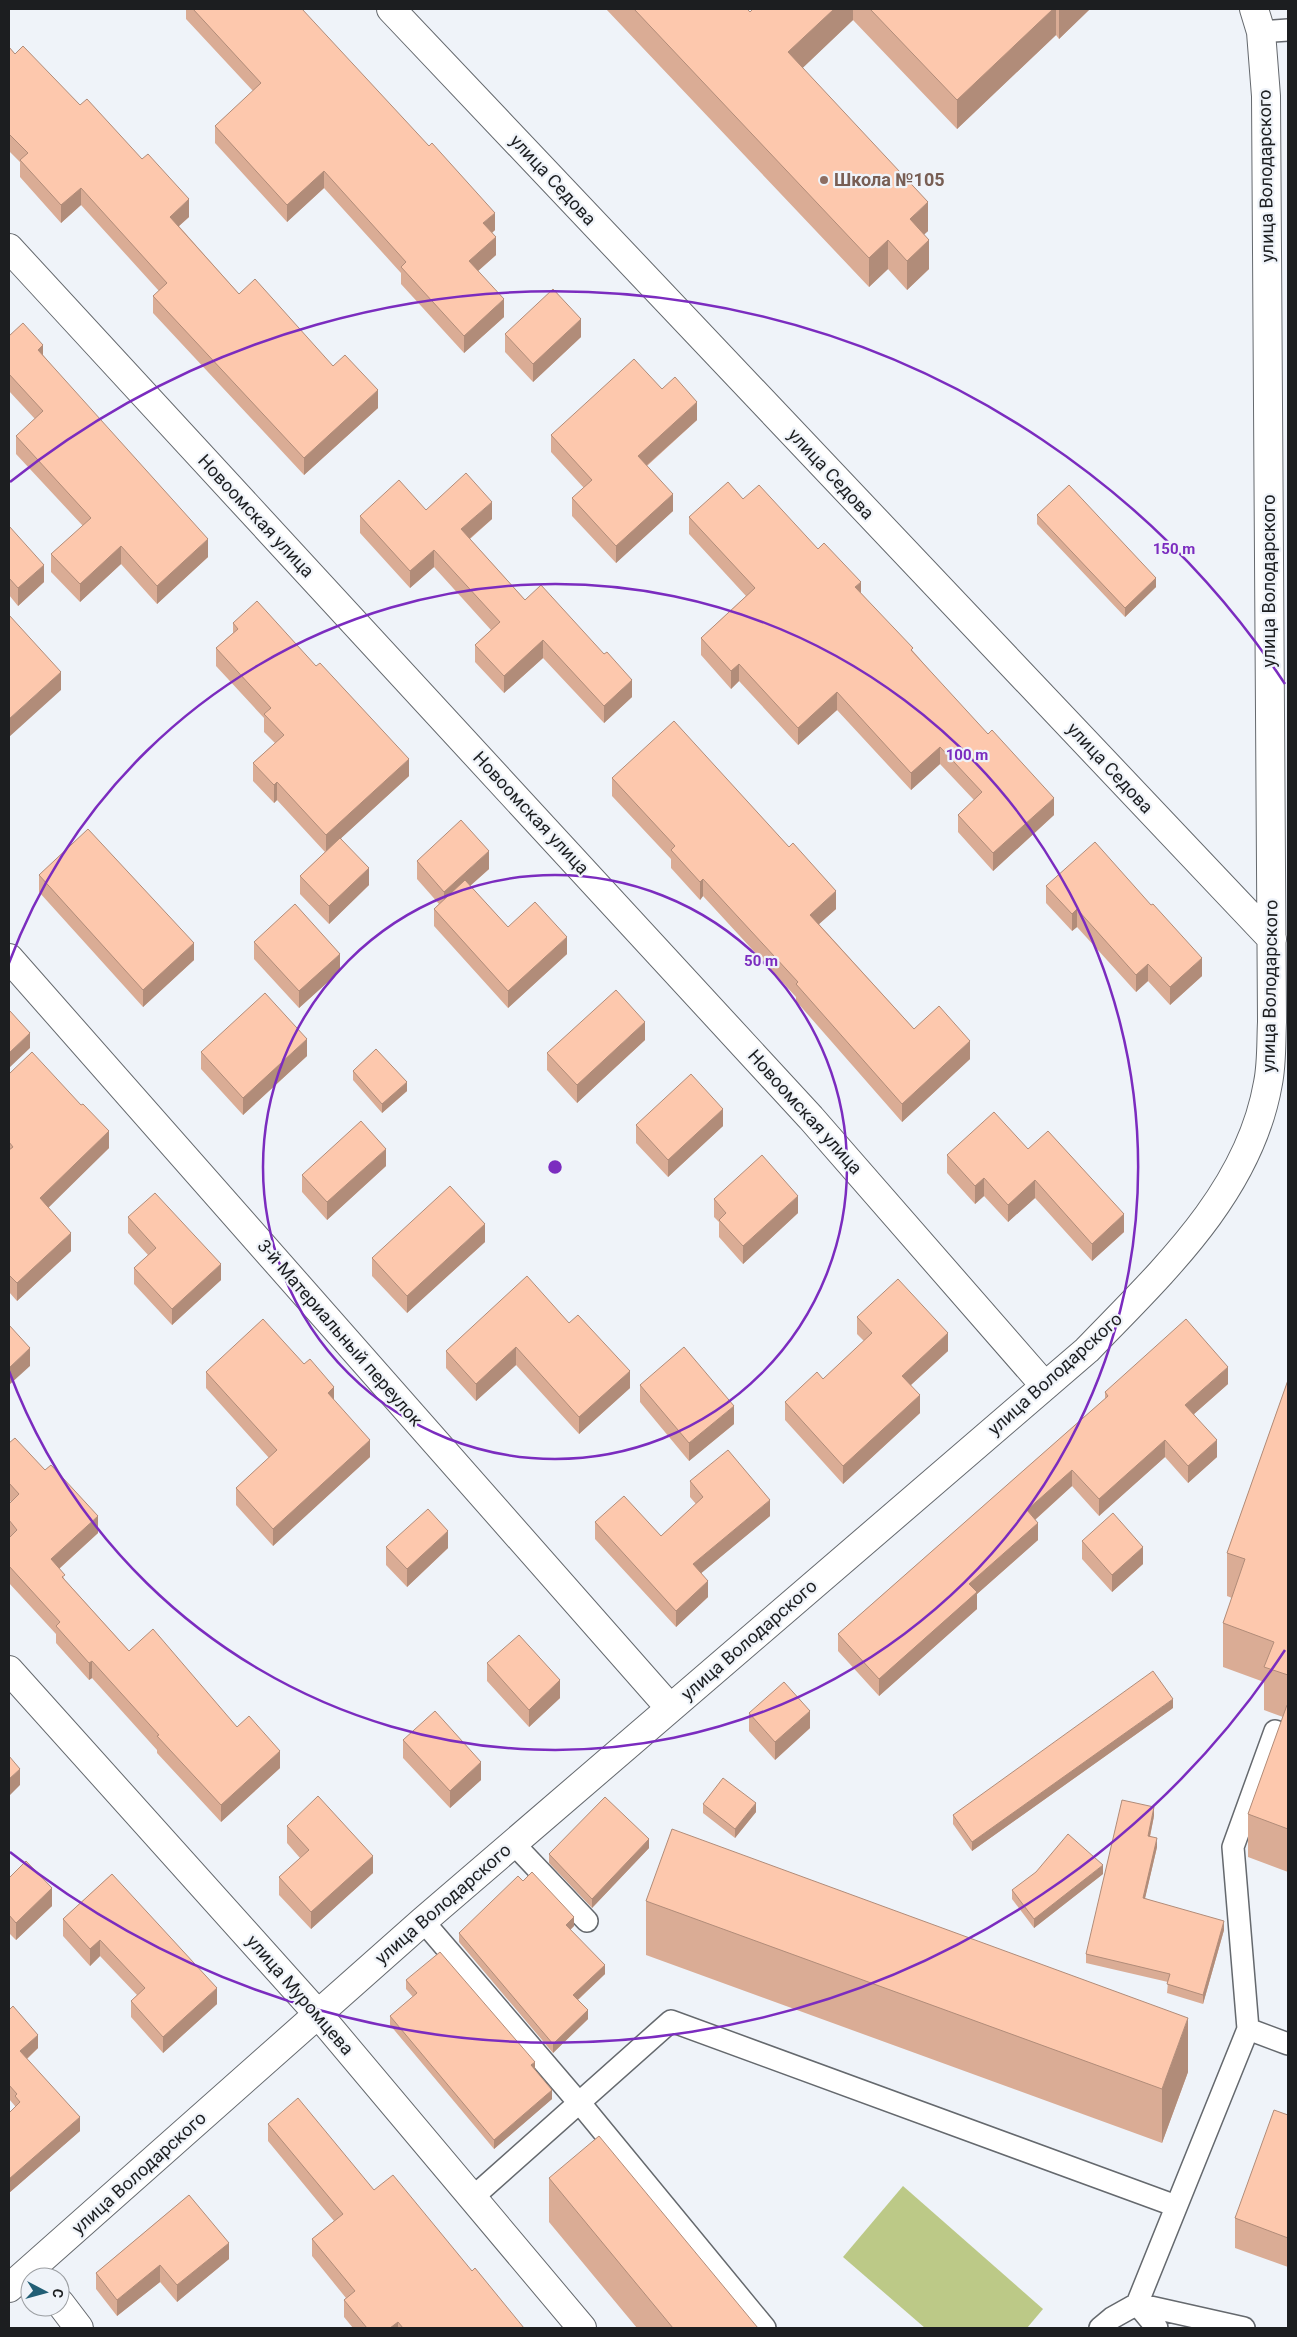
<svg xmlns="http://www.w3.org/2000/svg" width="1297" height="2337" font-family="Roboto,sans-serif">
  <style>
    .green { fill: #bcc987 }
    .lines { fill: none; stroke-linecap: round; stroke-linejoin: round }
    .lane-casing { stroke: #65696e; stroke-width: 24 }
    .street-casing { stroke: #65696e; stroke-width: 30 }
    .lane { stroke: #fff; stroke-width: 21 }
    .street { stroke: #fff; stroke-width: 28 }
    .wall { fill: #daac95 }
    .shaded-wall { fill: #b18c79 }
    .building { fill: #fdc8ad; stroke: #b18c79 }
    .ring { fill: none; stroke: #7b2cbf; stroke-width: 2.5 }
    .education-dot { fill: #8d6e63; stroke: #eff3f9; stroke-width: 2 }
    .labels { text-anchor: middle; stroke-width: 4.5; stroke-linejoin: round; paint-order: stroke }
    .street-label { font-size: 18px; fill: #1c1e20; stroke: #eff3f9 }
    .education-label { font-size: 18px; font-weight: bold; fill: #785e54; stroke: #eff3f9; text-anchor: start }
    .centre { fill: #7b2cbf; stroke: #eff3f9; stroke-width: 2.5 }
    .ring-label { font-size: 15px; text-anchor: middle; font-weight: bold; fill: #7b2cbf; stroke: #eff3f9; stroke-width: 4.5; stroke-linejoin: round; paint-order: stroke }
  </style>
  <rect width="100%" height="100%" fill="#eff3f9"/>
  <!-- green -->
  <path class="green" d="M903 2186 1043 2309 1027 2328H925L843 2257Z"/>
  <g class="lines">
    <defs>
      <path id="lane" d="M1261 32 1288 30
        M1288 1736 1275 1731 1233 1847 1248 2029 1288 2044
        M513 1843 587 1921
        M423 1921 579 2103
        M579 2102 765 2328
        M472 2198 671 2021 1176 2206
        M1137 2304 1244 2328
        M1137 2304 1157 2328
        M1100 2328 1112 2318 1137 2304 1248 2029"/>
      <path id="street" d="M391 9 1272 939
        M9 248 811 1118 1045 1386
        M9 958 670 1708
        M9 1670 318 2014 582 2328
        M9 2288 423 1921 1087 1350C1161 1273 1249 1193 1268 1083 1272 1063 1271 1042 1272 1022L1266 96 1261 32 1254 9
        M60 2303 79 2328"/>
    </defs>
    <!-- lane casing -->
    <use href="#lane" class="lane-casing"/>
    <!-- street casing -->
    <use href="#street" class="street-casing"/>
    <!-- lane -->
    <use href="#lane" class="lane"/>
    <!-- street -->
    <use href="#street" class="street"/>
  </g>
  <!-- wall -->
  <path class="wall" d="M186 9H193L495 230 492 233 496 255 478 271 504 317 464 353 401 284V273L324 188 287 222 215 143V126L253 91 186 19Z
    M606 9H747L750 12 753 9H1089V10L1059 39 1056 35 957 129 853 20 802 68 928 231 924 234 929 269 907 290 888 269 869 287Z
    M9 47 15 54 189 217 179 226 239 294 333 366 378 408 304 475 153 313V296L159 291 81 205 61 223 20 177V162L9 151Z
    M505 334 581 337 533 382 505 352Z
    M9 336 43 355 208 557 157 604 121 564 80 602 51 572V554L83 526 16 454V436L35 419 9 391Z
    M662 389 697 420 647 466 673 511 616 563 572 516V498L584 488 551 452V435Z
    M743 499 818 549 861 593 913 651 1054 815 993 871 958 832V815L974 800 940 764 911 790 837 710 798 745 739 681 731 689 701 655V638L746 596 689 534V517Z
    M426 510 492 519 470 539 525 600 632 697 604 723 543 658 504 693 475 662V645L491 630 434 567 410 588 360 533V516Z
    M1037 515 1156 587 1125 617 1037 524Z
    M9 526 44 582 18 606 9 595Z
    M233 623 409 776 341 838 369 885 329 924 300 894V876L325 852 277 800 274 803 253 781V763L275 743 264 732V718L216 666V648L233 633Z
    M612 778 836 909 819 924 914 1029 970 1059 902 1122 796 1001V997L703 896 700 900 671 868V859L612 796Z
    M417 861 489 869 470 886 508 927 567 954 508 1008 434 926V909L439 904 417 879Z
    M39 875 194 960 143 1007 39 892Z
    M1046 886 1151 905 1202 976 1170 1005 1148 981 1136 992 1077 927 1072 931 1046 903Z
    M254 942 340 971 299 1008 254 959Z
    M645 1040 577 1103 547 1070V1053Z
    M201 1052 307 1056 243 1115 201 1069Z
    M353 1071 407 1091 382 1113 353 1080Z
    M9 1074 109 1148 48 1207 71 1251 17 1301 9 1292Z
    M636 1125 723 1126 668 1177 636 1143Z
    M1028 1149 1124 1232 1092 1261 1035 1198 1008 1222 984 1196 975 1204 947 1173V1155Z
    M386 1166 327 1220 302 1192V1175Z
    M714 1199 798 1213 743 1264 719 1237V1222L714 1217Z
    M128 1217 221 1280 172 1325 134 1284V1268L148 1255 128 1233Z
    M485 1242 407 1313 372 1276V1258Z
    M857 1317 948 1351 911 1385 920 1413 843 1484 785 1420V1402L823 1379 864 1341 857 1334Z
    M569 1323 630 1388 579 1434 516 1365 476 1401 446 1368V1351Z
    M206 1372 334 1400 370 1457 273 1546 236 1505V1488L269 1458 206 1388Z
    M1288 1380V1872L1248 1857V1814L1283 1717 1264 1710V1682L1223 1667V1623L1232 1598 1227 1596V1553Z
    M1228 1384 1194 1414 1217 1457 1188 1483 1165 1457 1099 1516 1072 1486 1035 1520 1038 1540 977 1594V1609L879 1696 838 1651V1634L1105 1399V1392Z
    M640 1385 734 1424 689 1461 640 1402Z
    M9 1443 98 1533 59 1569 65 1580 129 1651 237 1727 280 1768 221 1822 157 1753V1750L92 1678 89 1680 56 1643V1634L9 1583V1504L11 1502 9 1500Z
    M690 1481 770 1516 701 1573 708 1597 676 1627 595 1539V1522L661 1536 696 1504 690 1497Z
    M1082 1541 1143 1564 1112 1592 1082 1559Z
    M386 1547 448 1548 407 1587 386 1565Z
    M487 1663 560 1698 529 1727 487 1681Z
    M1173 1708 972 1851 953 1824V1815Z
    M749 1713 810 1728 775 1760 749 1731Z
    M403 1740 481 1780 450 1808 403 1758Z
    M703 1804 756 1812 735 1838 703 1813Z
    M1154 1816 1150 1837 1157 1847 1145 1898 1224 1930 1203 2004 1167 1993 1168 1982 1086 1963V1954Z
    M287 1826 373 1873 311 1929 279 1895V1877L300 1858 287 1843Z
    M649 1848 592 1908 549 1863V1854Z
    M112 1874 217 2004 163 2053 131 2017V2001L137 1995 100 1956 90 1966 63 1936V1919Z
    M1103 1874 1034 1928 1012 1899V1890Z
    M9 1878 52 1906 16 1940 9 1933Z
    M523 1881 574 1926 570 1930 605 1974 578 2000 588 2019 553 2053 459 1942V1933Z
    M646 1901 1188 2072 1162 2143 646 1955Z
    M406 1980 535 2069 552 2099 494 2149 390 2025V2016L413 1997 406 1989Z
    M9 2010 38 2048 27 2059 80 2131 9 2193V2113L15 2107V2106L9 2099Z
    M1288 2115V2267L1235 2248V2218Z
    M268 2124 374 2190 472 2271 524 2328H353L344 2317V2300L346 2298 312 2256V2239L334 2221 268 2141Z
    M549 2178 758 2328H637L549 2222Z
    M189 2195 229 2259 177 2302 160 2282 117 2316 96 2289V2273Z"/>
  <!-- shaded-wall -->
  <path class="shaded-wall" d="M834 9H853V20L788 82V52Z
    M1053 9H1056V35L957 129V100Z
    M1059 9H1089V10L1059 39Z
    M324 171V188L287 222V205Z
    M81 188V205L61 223V205Z
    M189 199V217L170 234V217Z
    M928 202V231L910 248V219Z
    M495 213V230L483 240V223Z
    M496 237V255L469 279V261Z
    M888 240V269L869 287V258Z
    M929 240V269L907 290V261Z
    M504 299V317L464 353V336Z
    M581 319V337L533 382V364Z
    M43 345V362L38 350Z
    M378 390V408L304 475V458Z
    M697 402V420L638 473V456Z
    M673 494V511L616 563V546Z
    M492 502V519L461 546V529Z
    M208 539V557L157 604V586Z
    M121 546V564L80 602V584Z
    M434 550V567L410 588V571Z
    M44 565V582L18 606V588Z
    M1156 578V587L1125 617V608Z
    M861 582V600L855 587Z
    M543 640V658L504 693V676Z
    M739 664V681L731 689V671Z
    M61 672V690L9 737V719Z
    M632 680V697L604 723V706Z
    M837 692V710L798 745V728Z
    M940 747V764L911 790V773Z
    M409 759V776L326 852V835Z
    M277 782V800L274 803V785Z
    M1054 798V815L993 871V853Z
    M489 851V869L444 909V892Z
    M369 868V885L329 924V906Z
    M703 879V896L700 900V882Z
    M836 891V909L810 932V915Z
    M1077 909V927L1072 931V914Z
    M567 937V954L508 1008V991Z
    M194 943V960L143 1007V990Z
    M340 954V971L299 1008V991Z
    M1202 958V976L1170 1005V987Z
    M1148 964V981L1136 992V975Z
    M645 1022V1040L577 1103V1085Z
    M30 1033V1048L9 1068V1053Z
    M307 1039V1056L243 1115V1098Z
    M970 1041V1059L902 1122V1104Z
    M407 1082V1091L382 1113V1104Z
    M723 1109V1126L668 1177V1160Z
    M109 1131V1148L40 1216V1198Z
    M386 1149V1166L327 1220V1202Z
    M984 1178V1196L975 1204V1186Z
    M1035 1180V1198L1008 1222V1205Z
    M798 1196V1213L743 1264V1246Z
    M1124 1214V1232L1092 1261V1244Z
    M485 1224V1242L407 1313V1296Z
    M71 1233V1251L17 1301V1283Z
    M221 1264V1280L172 1325V1309Z
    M948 1333V1351L902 1393V1376Z
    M516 1347V1365L476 1401V1384Z
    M30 1348V1366L9 1385V1368Z
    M1228 1367V1384L1185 1422V1405Z
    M630 1371V1388L579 1434V1417Z
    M334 1387V1403L328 1393Z
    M920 1395V1413L843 1484V1466Z
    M734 1406V1424L689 1461V1443Z
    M370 1440V1457L273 1546V1529Z
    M1165 1440V1457L1099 1516V1499Z
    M1217 1440V1457L1188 1483V1466Z
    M1072 1470V1486L1027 1527V1510Z
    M770 1500V1516L693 1580V1564Z
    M98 1516V1533L51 1576V1559Z
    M1038 1523V1540L977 1594V1609L879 1696V1679L969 1584Z
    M448 1531V1548L407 1587V1569Z
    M1143 1547V1564L1112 1592V1575Z
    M708 1581V1597L676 1627V1611Z
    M92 1661V1678L89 1680V1663Z
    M560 1680V1698L529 1727V1710Z
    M1173 1699V1708L972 1851V1842Z
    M810 1711V1728L775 1760V1742Z
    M280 1751V1768L221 1822V1805Z
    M481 1762V1780L450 1808V1791Z
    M20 1769V1785L9 1796V1779Z
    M756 1803V1812L735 1838V1829Z
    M1154 1807V1816L1148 1845V1836Z
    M1157 1838V1847L1143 1907V1898Z
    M649 1839V1848L592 1908V1899Z
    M373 1856V1873L311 1929V1912Z
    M1103 1865V1874L1034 1928V1919Z
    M52 1888V1906L16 1940V1923Z
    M574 1917V1926L566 1934V1925Z
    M1224 1921V1930L1203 2004V1995Z
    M100 1940V1956L90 1966V1949Z
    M605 1965V1974L573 2004V1995Z
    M217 1988V2004L163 2053V2037Z
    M588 2010V2019L553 2053V2044Z
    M1188 2018V2072L1162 2143V2089Z
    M38 2035V2048L20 2065V2051Z
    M535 2062V2070L531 2065Z
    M552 2090V2099L494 2149V2140Z
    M80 2117V2131L9 2193V2179Z
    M229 2243V2259L177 2302V2285Z
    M160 2265V2282L117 2316V2300Z
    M398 2322V2328H390Z"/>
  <!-- building -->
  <path class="building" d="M193 9H302L429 146 432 143 495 213 483 223 496 237 469 261 504 299 464 336 401 267 406 262 324 171 287 205 215 126 261 83Z
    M634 9H747L750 12 753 9H834L788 52 928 202 910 219 929 240 907 261 888 240 869 258Z
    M870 9H1053L957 100Z
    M23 46 80 105 87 99 142 159 148 154 189 199 170 217 239 294 255 279 333 366 345 355 378 390 304 458 153 296 167 283 81 188 61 205 20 160 28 153 9 134V47L15 54Z
    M553 289 581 319 533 364 505 334Z
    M23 323 43 345 38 350 208 539 157 586 121 546 80 584 51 554 91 518 16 436 43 411 9 374V336Z
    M634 359 662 389 675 377 697 402 638 456 673 494 616 546 572 498 592 480 551 435Z
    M466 473 492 502 461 529 525 600 541 585 604 654 607 652 632 680 604 706 543 640 504 676 475 645 500 622 434 550 410 571 360 516 399 480 426 510Z
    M728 482 743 499 759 485 818 549 824 543 861 582 855 587 913 648 911 650 988 734 992 730 1054 798 993 853 958 815 982 792 940 747 911 773 837 692 798 728 739 664 731 671 701 638 755 588 689 517Z
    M1069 485 1156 578 1125 608 1037 515Z
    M9 526 44 565 18 588 9 578Z
    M257 601 316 666 320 663 409 759 326 835 277 782 274 785 253 763 284 735 264 714 271 708 216 648 238 629 233 623Z
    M9 615 61 672 9 719Z
    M674 721 789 847 793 843 836 891 810 915 914 1029 939 1006 970 1041 902 1104 796 984 798 982 703 879 700 882 671 850 675 846 612 778Z
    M461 820 489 851 444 892 417 861Z
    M88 829 194 943 143 990 39 875Z
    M340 838 369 868 329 906 300 876Z
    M1095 842 1151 905 1153 904 1202 958 1170 987 1148 964 1136 975 1077 909 1072 914 1046 886Z
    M465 880 508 927 535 902 567 937 508 991 434 909Z
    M295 904 340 954 299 991 254 942Z
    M616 990 645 1022 577 1085 547 1053Z
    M265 993 307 1039 243 1098 201 1052Z
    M10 1011 30 1033 9 1053V1012Z
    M376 1049 407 1082 382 1104 353 1071Z
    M32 1052 81 1105 83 1104 109 1131 40 1198 71 1233 17 1283 9 1275V1150L13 1147 9 1142V1074Z
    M691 1074 723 1109 668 1160 636 1125Z
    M994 1112 1028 1149 1048 1131 1124 1214 1092 1244 1035 1180 1008 1205 984 1178 975 1186 947 1155Z
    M361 1121 386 1149 327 1202 302 1175Z
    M762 1155 798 1196 743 1246 719 1220 726 1213 714 1199Z
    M450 1186 485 1224 407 1296 372 1258Z
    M155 1193 221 1264 172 1309 134 1268 156 1248 128 1217Z
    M527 1276 569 1323 578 1315 630 1371 579 1417 516 1347 476 1384 446 1351Z
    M898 1279 948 1333 902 1376 920 1395 843 1466 785 1402 817 1372 823 1379 872 1333 857 1317Z
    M263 1319 304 1364 310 1359 334 1387 328 1393 370 1440 273 1529 236 1488 277 1450 206 1372Z
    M1186 1319 1228 1367 1185 1405 1217 1440 1188 1466 1165 1440 1099 1499 1072 1470 1027 1510 1038 1523 969 1584 977 1592 879 1679 838 1634 1108 1396 1105 1392Z
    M9 1325 30 1348 9 1368Z
    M684 1347 734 1406 689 1443 640 1385Z
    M1288 1380V1675L1264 1667 1274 1642 1223 1623 1245 1559 1227 1553Z
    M15 1438 45 1470 51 1465 98 1516 51 1559 65 1575 62 1577 129 1651 153 1629 237 1727 249 1716 280 1751 221 1805 157 1736 159 1735 92 1661 89 1663 56 1626 60 1622 9 1566V1538L17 1530 9 1520V1504L19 1494 9 1483V1443Z
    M728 1450 770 1500 693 1564 708 1581 676 1611 595 1522 624 1496 661 1536 703 1497 690 1481Z
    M428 1509 448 1531 407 1569 386 1547Z
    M1113 1513 1143 1547 1112 1575 1082 1541Z
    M519 1635 560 1680 529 1710 487 1663Z
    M1153 1671 1173 1699 972 1842 953 1815Z
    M784 1682 810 1711 775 1742 749 1713Z
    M1288 1704V1829L1248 1814 1287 1705Z
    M435 1711 481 1762 450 1791 403 1740Z
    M9 1756 20 1769 9 1779Z
    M723 1778 756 1803 735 1829 703 1804Z
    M318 1796 373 1856 311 1912 279 1877 309 1850 287 1826Z
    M605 1797 649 1839 592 1899 549 1854Z
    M1122 1800 1154 1807 1148 1836 1157 1838 1143 1898 1224 1921 1203 1995 1167 1984 1170 1974 1086 1954Z
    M672 1829 1188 2018 1162 2089 646 1901Z
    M1068 1834 1103 1865 1034 1919 1012 1890 1036 1872Z
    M26 1861 52 1888 16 1923 9 1915V1878Z
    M532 1872 574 1917 566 1925 605 1965 573 1995 588 2010 553 2044 459 1933 518 1876 523 1881Z
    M112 1874 217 1988 163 2037 131 2001 145 1988 100 1940 90 1949 63 1919Z
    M440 1952 535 2062 531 2065 552 2090 494 2140 390 2016 417 1993 406 1980Z
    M13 2006 38 2035 20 2051 80 2117 9 2179V2113L20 2102 15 2096 17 2094 9 2085V2010Z
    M298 2098 374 2190 393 2175 472 2271 475 2268 524 2328H403L398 2322 390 2328H367L344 2300 355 2291 312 2239 343 2214 268 2124Z
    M1274 2110 1288 2115V2238L1235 2218Z
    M599 2136 758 2328H673L549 2178Z
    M189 2195 229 2243 177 2285 160 2265 117 2300 96 2273Z"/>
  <!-- distance rings -->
  <g class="ring">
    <circle cx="555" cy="1167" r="292"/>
    <path d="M9 963A583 583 0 1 1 9 1371"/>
    <path d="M1285 1650A875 875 0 0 1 10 1852M10 482A875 875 0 0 1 1285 684"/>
  </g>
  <!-- markers -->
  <circle class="education-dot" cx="824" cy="180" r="5"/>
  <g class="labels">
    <!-- street labels -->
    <g class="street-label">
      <text transform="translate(1266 176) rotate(-91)" y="6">улица Володарского</text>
      <text transform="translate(553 180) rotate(47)" y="6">улица Седова</text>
      <text transform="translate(831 474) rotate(47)" y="6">улица Седова</text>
      <text transform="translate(256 516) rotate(47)" y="6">Новоомская улица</text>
      <text transform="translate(1269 581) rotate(-90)" y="6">улица Володарского</text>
      <text transform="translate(1110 768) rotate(47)" y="6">улица Седова</text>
      <text transform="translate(531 813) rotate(47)" y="6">Новоомская улица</text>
      <text transform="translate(1270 986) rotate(-89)" y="6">улица Володарского</text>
      <text transform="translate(805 1112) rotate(48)" y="6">Новоомская улица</text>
      <text transform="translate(340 1333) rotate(49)" y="6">3-й Материальный переулок</text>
      <text transform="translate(1055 1374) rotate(-42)" y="6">улица Володарского</text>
      <text transform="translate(749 1640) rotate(-41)" y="6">улица Володарского</text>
      <text transform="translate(443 1904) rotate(-41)" y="6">улица Володарского</text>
      <text transform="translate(300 1995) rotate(49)" y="6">улица Муромцева</text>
      <text transform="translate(139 2173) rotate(-42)" y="6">улица Володарского</text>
    </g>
    <!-- education labels -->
    <g class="education-label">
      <text x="834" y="186">Школа №105</text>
    </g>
  </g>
  <circle cx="555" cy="1167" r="8" class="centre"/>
  <g class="ring-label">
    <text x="1174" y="554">150 m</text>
    <text x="967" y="760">100 m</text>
    <text x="761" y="966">50 m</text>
  </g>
  <!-- border -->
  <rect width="1297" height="2337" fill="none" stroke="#1c1e20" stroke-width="20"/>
  <!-- north arrow -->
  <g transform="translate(45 2292) rotate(96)"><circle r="24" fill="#eff3f9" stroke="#9b9ea2"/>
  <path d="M0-4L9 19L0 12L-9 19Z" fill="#215e75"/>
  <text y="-8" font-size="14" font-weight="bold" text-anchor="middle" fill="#1c1e20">С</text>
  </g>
</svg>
